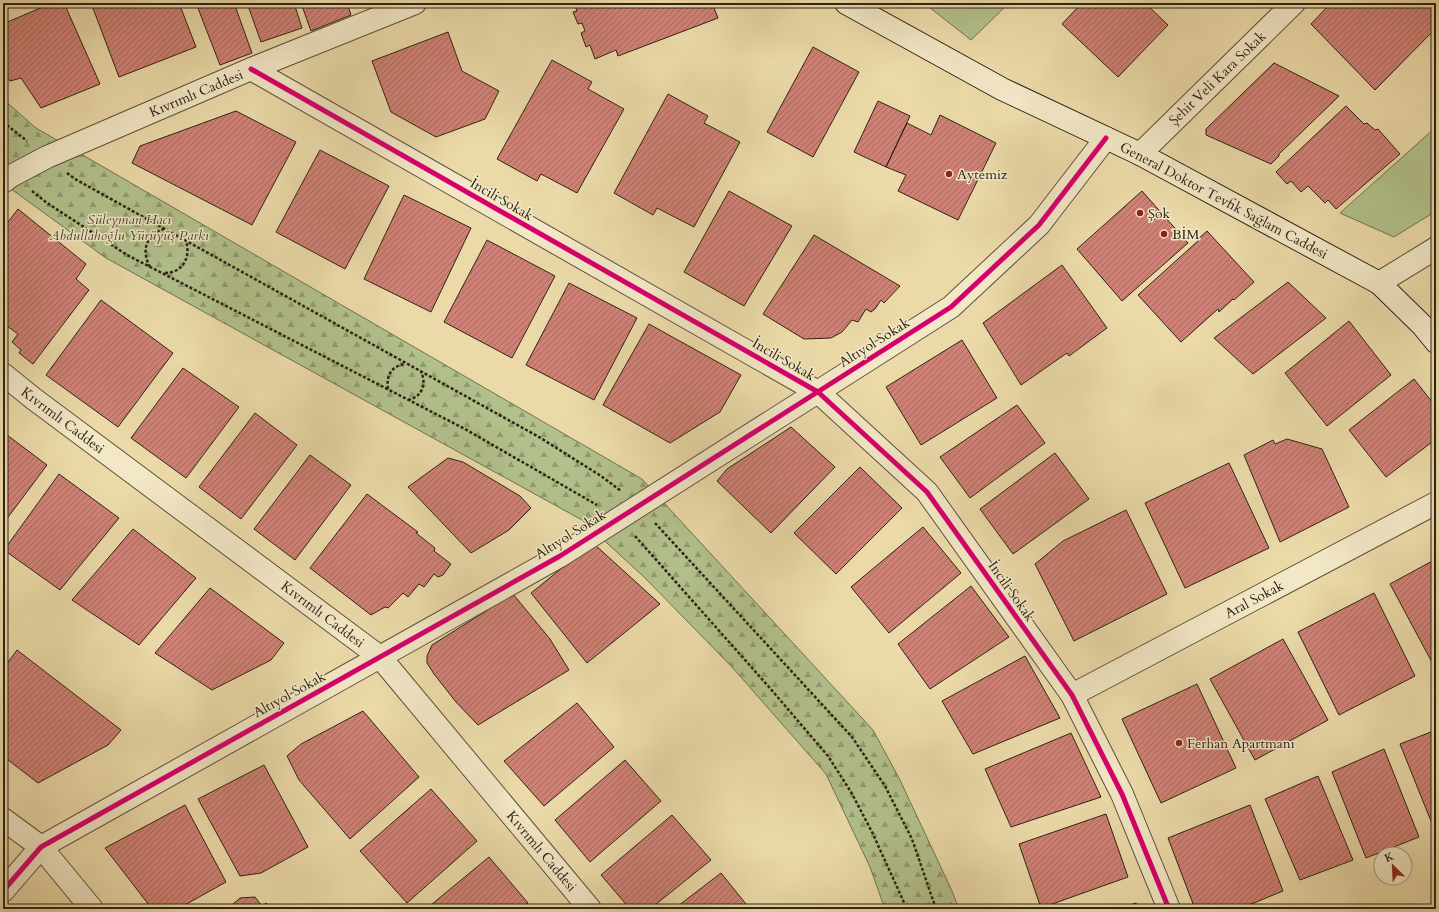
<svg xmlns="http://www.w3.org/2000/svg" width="1439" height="912" font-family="Cardo,serif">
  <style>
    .green { fill: #b2c18c; stroke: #707250 }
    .forest { fill: url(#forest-firs); stroke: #707250 }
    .building { fill: url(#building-hatch); stroke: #2e2314 }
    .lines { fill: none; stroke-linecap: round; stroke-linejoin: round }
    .minor-casing { stroke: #5d5139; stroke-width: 24 }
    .tertiary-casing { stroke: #5d5139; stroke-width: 24 }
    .secondary-casing { stroke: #2e2314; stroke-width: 24 }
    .path { stroke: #2e2314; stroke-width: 2.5; stroke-dasharray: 3 2; stroke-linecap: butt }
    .minor { stroke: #f2e7c6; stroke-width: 22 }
    .tertiary { stroke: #f2e7c6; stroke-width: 22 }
    .secondary { stroke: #f2e7c6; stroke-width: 22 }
    .cycleway-casing { stroke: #f2e7c6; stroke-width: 8 }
    .cycleway { stroke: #d6006c; stroke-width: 5 }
    .poi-dot { fill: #8f2418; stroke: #f2e7c6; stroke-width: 1.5 }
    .labels { text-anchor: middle; stroke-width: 3; stroke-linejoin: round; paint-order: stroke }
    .street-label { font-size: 14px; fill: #2e2314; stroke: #f2e7c6 }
    .poi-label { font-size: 14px; fill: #2e2314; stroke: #f2e7c6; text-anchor: start }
    .park-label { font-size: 14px; font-style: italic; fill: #4f4a32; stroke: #f2e7c6 }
  </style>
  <defs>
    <pattern id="forest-firs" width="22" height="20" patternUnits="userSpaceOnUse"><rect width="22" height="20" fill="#b2c18c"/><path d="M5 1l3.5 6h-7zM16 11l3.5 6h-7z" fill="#919c71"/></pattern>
    <pattern id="building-hatch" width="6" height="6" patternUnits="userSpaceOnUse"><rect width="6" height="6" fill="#ce8277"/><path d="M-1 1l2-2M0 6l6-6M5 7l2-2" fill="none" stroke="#a86a60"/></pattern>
  </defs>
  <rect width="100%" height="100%" fill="#ebdaa8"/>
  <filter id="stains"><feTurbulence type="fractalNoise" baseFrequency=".005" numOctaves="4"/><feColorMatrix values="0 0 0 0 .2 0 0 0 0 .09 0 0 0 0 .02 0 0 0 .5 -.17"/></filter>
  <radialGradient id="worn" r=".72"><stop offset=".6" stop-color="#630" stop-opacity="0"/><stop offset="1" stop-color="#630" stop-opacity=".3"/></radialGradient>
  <!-- green -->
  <path class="green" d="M924 3H1009L971 40Z
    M1436 127V211L1394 237 1340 213Z"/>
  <!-- forest -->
  <path class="forest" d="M3 99 36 128 642 479 873 730 900 780 952 891 959 909H885L870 867 826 774 732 667 644 577 582 520 106 258 3 183Z"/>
  <!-- building -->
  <path class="building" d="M52 3H64L100 84 41 108 21 78 10 81 3 72V24Z
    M91 3H179L196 47 119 77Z
    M196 3H234L252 53 220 65Z
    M247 3H294L302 28 261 42Z
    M301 3H347L351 15 311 31Z
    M574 3H712L718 18 618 56 616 50 595 59 590 45 586 47 581 33 585 31 582 23 578 24 573 12 577 11Z
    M1082 3H1145L1168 25 1118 77 1062 24Z
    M1331 3H1436V28L1375 90 1311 24Z
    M448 32 462 71 499 91 485 119 436 137 391 112 372 61Z
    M813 47 859 72 813 157 767 132Z
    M552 60 592 82 588 89 624 109 577 193 541 174 537 181 497 159Z
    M1274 63 1339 96 1279 154V156L1271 164 1206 135V129Z
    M668 94 708 116 704 123 740 142 694 227 657 208 653 215 614 193Z
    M878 101 910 116 886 167 854 152Z
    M1346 106 1364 124 1367 123 1375 130 1378 129 1400 154 1336 209 1328 200 1325 203 1308 186 1301 192 1291 181 1287 184 1276 172Z
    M236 111 296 142 252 225 132 163 140 146Z
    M940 115 996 143 958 220 898 191 906 175 886 167 907 123 931 135Z
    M320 150 389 186 345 269 276 232Z
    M729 191 792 226 744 306 684 272Z
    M1142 191 1188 243 1122 301 1077 249Z
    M404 195 471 228 431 312 364 279Z
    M18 209 86 264 76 279 89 290 33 364 19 353 21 350 12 342 18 334 3 323V319L5 316 3 314V235L8 228 5 226Z
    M1207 231 1254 282 1234 300 1233 299 1219 312 1218 309 1181 342 1138 295 1199 240 1198 239Z
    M814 235 900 286 884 303 881 300 875 309 871 312 866 309 858 322 852 320 842 332 831 338 804 339 763 314Z
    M487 240 555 276 512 358 444 322Z
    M1062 265 1107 328 1069 356 1067 353 1021 385 983 323Z
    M1288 282 1326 318 1253 374 1214 338Z
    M569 283 637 318 594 400 526 365Z
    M101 300 173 353 118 427 46 375Z
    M1349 321 1391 375 1327 426 1285 373Z
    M649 324 741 375 720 412 670 443 603 405Z
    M962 340 997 398 921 445 886 387Z
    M183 368 239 407 186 478 131 438Z
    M1414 379 1436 407V439L1386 477 1349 430Z
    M1017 405 1045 443 970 498 940 457Z
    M255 413 297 445 241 519 199 487Z
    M791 427 835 467 771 533 717 481 727 469Z
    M3 432 47 465 3 524Z
    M1287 439 1322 449 1349 507 1280 542 1244 455 1273 440 1275 444Z
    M1055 453 1089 499 1013 554 980 509Z
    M310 455 351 485 295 560 254 529Z
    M448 458 463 462 520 496 531 508 509 530 471 553 408 487Z
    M1229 463 1269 548 1185 588 1145 503Z
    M860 467 902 508 836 574 794 533Z
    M59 474 119 518 60 590 4 550Z
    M367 494 418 532 416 533 435 548 434 551 451 564 443 575 438 577 434 574 424 587 419 584 408 597 403 593 388 608 385 607 371 615 310 568Z
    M1126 510 1167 594 1074 641 1035 564 1063 541Z
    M923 527 961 573 889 633 851 587Z
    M133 529 196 578 139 645 72 600Z
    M593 543 660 604 587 663 531 593Z
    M1436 559V664L1434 666 1390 584Z
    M971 586 1009 637 930 689 898 644Z
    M210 588 284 643 271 660 212 690 155 653Z
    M1374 593 1415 676 1339 715 1298 632Z
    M513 594 550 639 569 670 478 725 456 702 434 674 427 663V656L432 645Z
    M3 631 8 635 3 642Z
    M1283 639 1328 720 1255 760 1210 679Z
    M17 650 121 730 108 745 38 783 3 756V669Z
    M1025 656 1060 718 973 754 942 701Z
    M1197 684 1236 768 1161 803 1122 719Z
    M577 703 614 747 544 806 504 761Z
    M363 711 419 777 350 839 299 780 287 756 301 744Z
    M1436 730V831H1435L1400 744Z
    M1071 733 1101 797 1011 827 985 769Z
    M1384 749 1419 837 1366 858 1332 772Z
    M625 760 661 801 590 862 555 820Z
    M264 765 308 847 261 873 240 876 198 799Z
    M1318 776 1353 860 1300 880 1265 799Z
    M431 789 477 841 407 903 360 851Z
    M185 805 226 882 183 906 184 909H152L105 848Z
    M1250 805 1283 891 1239 909H1195L1168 838Z
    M1106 814 1128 877 1041 908 1019 844Z
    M672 815 711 860 650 909H630L601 875Z
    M489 857 528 903 520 909H426Z
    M721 873 750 909H674Z
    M255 897 262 906 266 903 271 909H227L240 898Z
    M1136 903 1138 909H1119Z"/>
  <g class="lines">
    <defs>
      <path id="minor" d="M1140 154 1294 3
        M1072 695 1436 503
        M3 819 41 847 92 909
        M3 891 41 847 560 556 951 307 1039 225 1106 138"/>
      <path id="tertiary" d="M251 69 818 392 927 492 1072 695 1122 794 1169 909
        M3 182 11 176 47 157 251 69 415 3
        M1379 283 1436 248
        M3 374 34 399 380 657 590 909"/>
      <path id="secondary" d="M846 3 1002 89 1140 154 1379 283 1423 326 1436 342"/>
    </defs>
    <!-- minor casing -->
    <use href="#minor" class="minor-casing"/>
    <!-- tertiary casing -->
    <use href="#tertiary" class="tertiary-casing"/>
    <!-- secondary casing -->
    <use href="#secondary" class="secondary-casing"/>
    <!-- path -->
    <path class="path" d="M3 122 27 141
      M67 173 75 179 539 437 601 476 621 491
      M32 191 47 203 127 255 465 429 597 505
      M150 267C141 251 146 234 164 229
      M165 273C183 273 191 257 186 241
      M388 389C386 376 391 366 405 364
      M408 400C422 397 427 384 421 372
      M655 523 852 737 885 786 912 839 936 909
      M635 536 769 687 828 756 851 792 872 832 907 909"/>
    <!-- minor -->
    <use href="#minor" class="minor"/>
    <!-- tertiary -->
    <use href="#tertiary" class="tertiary"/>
    <!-- secondary -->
    <use href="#secondary" class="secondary"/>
    <defs>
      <path id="cycleway" d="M251 69 818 392 927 492 1072 695 1122 794 1169 909
        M3 891 41 847 560 556 951 307 1039 225 1106 138"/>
    </defs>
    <!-- cycleway casing -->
    <use href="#cycleway" class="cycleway-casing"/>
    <!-- cycleway -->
    <use href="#cycleway" class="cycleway"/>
  </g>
  <!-- markers -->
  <g class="poi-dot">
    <circle cx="949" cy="174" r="4"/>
    <circle cx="1140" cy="213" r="4"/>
    <circle cx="1164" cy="234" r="4"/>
    <circle cx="1179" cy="743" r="4"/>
  </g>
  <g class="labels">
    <!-- street labels -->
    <g class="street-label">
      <text transform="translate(1217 78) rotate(-44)" y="5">Şehit Veli Kara Sokak</text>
      <text transform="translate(196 93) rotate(-23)" y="5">Kıvrımlı Caddesi</text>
      <text transform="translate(502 199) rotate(30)" y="5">İncili Sokak</text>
      <text transform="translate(1224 200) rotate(28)" y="5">General Doktor Tevfik Sağlam Caddesi</text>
      <text transform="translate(874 342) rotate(-32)" y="5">Altıyol Sokak</text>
      <text transform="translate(784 359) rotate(30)" y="5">İncili Sokak</text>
      <text transform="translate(63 420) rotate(37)" y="5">Kıvrımlı Caddesi</text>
      <text transform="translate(570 534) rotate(-32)" y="5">Altıyol Sokak</text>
      <text transform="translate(1012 591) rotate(55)" y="5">İncili Sokak</text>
      <text transform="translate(1254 599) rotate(-28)" y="5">Aral Sokak</text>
      <text transform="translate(323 614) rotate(37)" y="5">Kıvrımlı Caddesi</text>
      <text transform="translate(289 694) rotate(-29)" y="5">Altıyol Sokak</text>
      <text transform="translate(542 851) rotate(50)" y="5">Kıvrımlı Caddesi</text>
    </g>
    <!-- poi labels -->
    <g class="poi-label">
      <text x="957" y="179">Aytemiz</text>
      <text x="1148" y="218">Şok</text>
      <text x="1172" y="239">BİM</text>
      <text x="1187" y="748">Ferhan Apartmanı</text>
    </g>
    <!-- park labels -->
    <g class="park-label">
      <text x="129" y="224">Süleyman Hacı<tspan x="129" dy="16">Abdullahoğlu Yürüyüş Parkı</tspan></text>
    </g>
  </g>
  <!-- margin -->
  <rect width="1439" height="912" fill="none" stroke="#ebdaa8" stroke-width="16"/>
  <rect x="4" y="4" width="1431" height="904" fill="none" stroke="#2e2314" stroke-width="2"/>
  <rect x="8" y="8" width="1423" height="896" fill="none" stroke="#2e2314"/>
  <!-- north arrow -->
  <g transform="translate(1393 866) rotate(336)"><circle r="19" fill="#f2e7c6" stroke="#a4997f"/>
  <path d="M0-3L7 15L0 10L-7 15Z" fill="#8f2418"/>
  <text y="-6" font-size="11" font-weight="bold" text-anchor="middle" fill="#2e2314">K</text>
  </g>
  <rect width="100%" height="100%" filter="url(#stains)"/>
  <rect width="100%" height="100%" fill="url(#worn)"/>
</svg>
